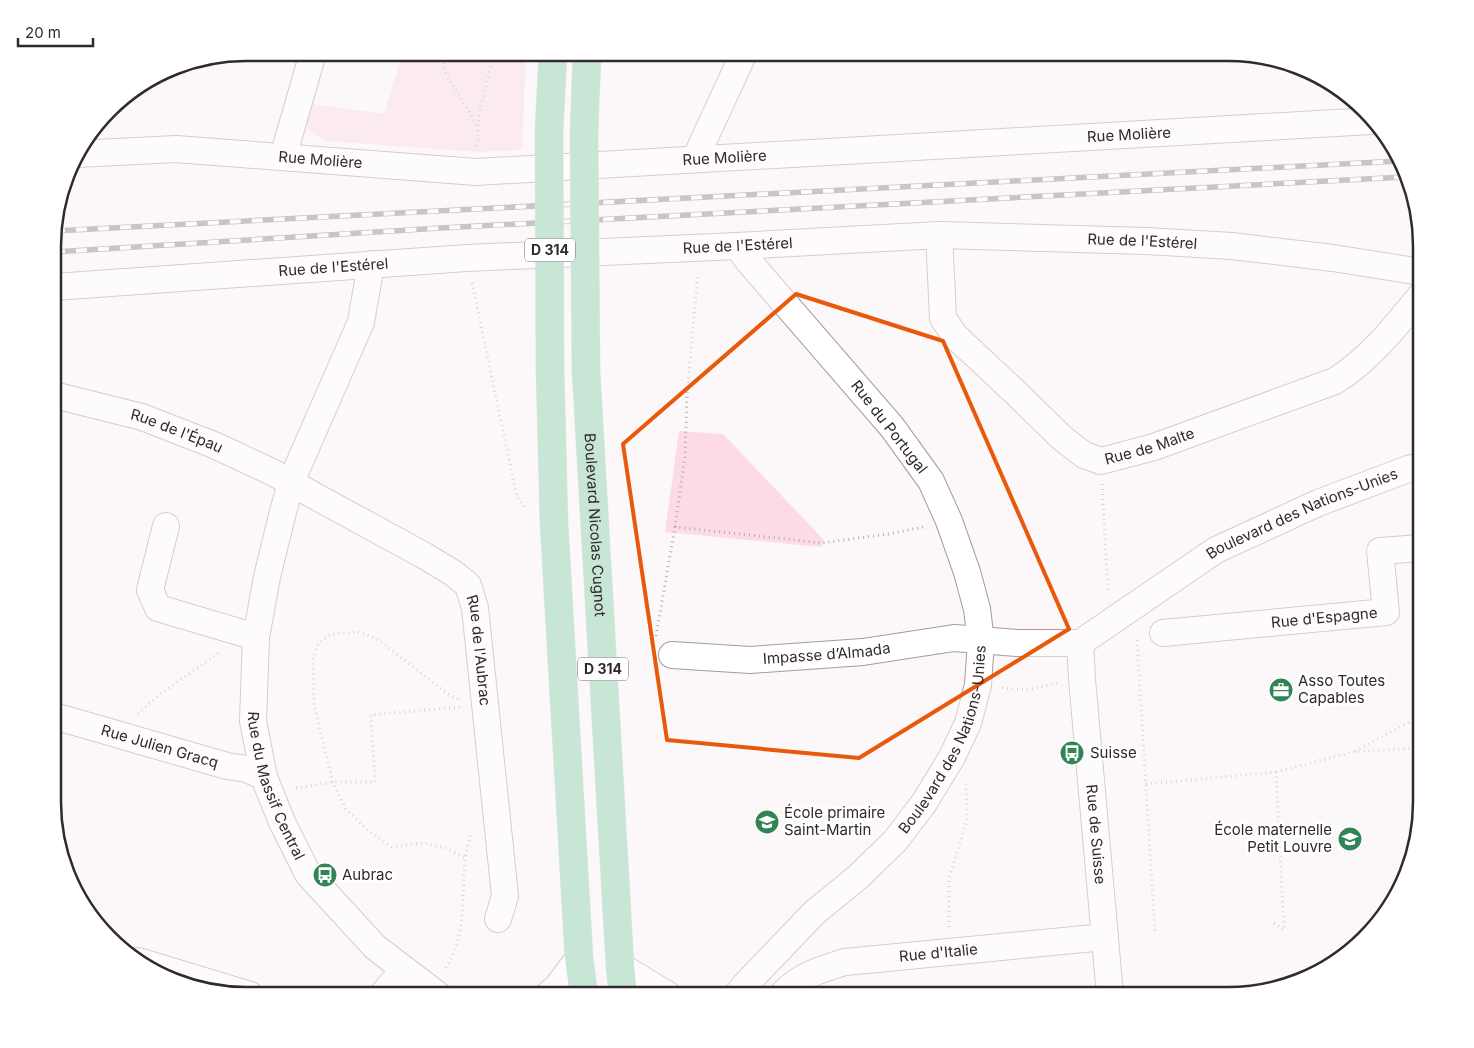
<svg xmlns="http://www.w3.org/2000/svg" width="1474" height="1048" font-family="Inter,sans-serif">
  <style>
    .green { fill: #fddae7 }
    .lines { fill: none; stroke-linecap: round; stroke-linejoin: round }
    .minor-casing { stroke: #ab979e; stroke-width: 28 }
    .major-casing { stroke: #d6d4d5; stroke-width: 29 }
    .path { stroke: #b2adaf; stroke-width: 3; stroke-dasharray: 1 4; stroke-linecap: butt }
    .minor { stroke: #fff; stroke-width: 26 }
    .major { stroke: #89d1ac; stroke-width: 28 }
    .rail-casing { stroke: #8c8688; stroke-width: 5.5 }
    .rail { stroke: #fff; stroke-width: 4; stroke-dasharray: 11; stroke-linecap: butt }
    .major-bridge-casing { stroke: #d6d4d5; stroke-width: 29; stroke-linecap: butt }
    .major-bridge { stroke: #89d1ac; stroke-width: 28 }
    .marked { fill: none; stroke: #e8590c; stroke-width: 4; stroke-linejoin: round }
    .labels { text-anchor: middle; stroke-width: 5; stroke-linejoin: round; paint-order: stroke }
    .shield { fill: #fff; stroke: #6f696b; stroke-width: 1 }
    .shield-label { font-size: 14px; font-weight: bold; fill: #31292c }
    .street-label { font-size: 15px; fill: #31292c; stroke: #fff }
    .poi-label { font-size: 15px; fill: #31292c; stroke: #fff; text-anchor: start }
    .rim { fill: none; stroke: #31292c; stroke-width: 2.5 }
  </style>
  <rect width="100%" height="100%" fill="#fcf8f9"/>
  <!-- green -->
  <path class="green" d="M403 53H526L522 150 477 152 326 141 310 132 305 123 312 104 384 114Z
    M679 431 723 434 824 540 821 547 665 532Z"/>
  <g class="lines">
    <defs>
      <g id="minor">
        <path id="s1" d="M77 154 176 149 476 172 1371 121"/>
        <path d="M283 157 313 53"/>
        <path d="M695 159 744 53"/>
        <path id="s2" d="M939 235 943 318 955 336 1016 393 1062 438 1084 455 1101 461 1154 447 1335 381C1370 359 1395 327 1421 295"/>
        <path id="s3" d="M371 264 361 322 291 482 282 516 267 577 256 637 253 721 264 777 282 822 308 874 375 947 438 995"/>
        <path id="s4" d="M54 287 467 258 737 246 939 235 1146 241 1232 246 1333 258 1421 272"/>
        <path id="s5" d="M54 395 142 417 214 445 274 473 313 495 425 556 453 573 468 585 475 608 505 896 498 919"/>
        <path d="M166 526 150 590 158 608 256 637"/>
        <path id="s6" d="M1163 633 1386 612 1380 551 1421 548"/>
        <path id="s7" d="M1080 643 1082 679 1110 995"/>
        <path id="s8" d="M672 655 750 660 863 652 954 638 1017 643H1080L1216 550 1318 503 1408 469 1421 466"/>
        <path id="s9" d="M54 716 227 766 247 769 264 777"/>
        <path d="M138 961 250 995"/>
        <path d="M620 966 668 995"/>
        <path d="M382 995 404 969"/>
        <path d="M548 995 557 987 579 958"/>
        <path id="s10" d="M737 995 744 986 815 912 858 877 895 841 924 803 952 757 968 723 978 685 981 641 977 609 967 572 949 521 931 481 892 427 750 263 737 246"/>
        <path id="s11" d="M782 995C798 976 822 969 845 962L1105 937"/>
      </g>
      <g id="major">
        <path d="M549 130 553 53"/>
        <path d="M584 134 587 53"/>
        <path d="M550 369 554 523 579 958 584 995"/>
        <path id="s12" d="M586 371 620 966 623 995"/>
      </g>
    </defs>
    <!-- minor casing -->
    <use href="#minor" class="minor-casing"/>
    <!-- major casing -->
    <use href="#major" class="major-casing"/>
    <!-- path -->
    <path class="path" d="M442 53 446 74 478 127
      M477 146 479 114 494 53
      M472 283 517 497 526 508
      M1102 484 1108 593
      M675 527 685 457 687 393 698 273
      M656 636 675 527 822 543 888 534 924 527
      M1137 640 1155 933
      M1002 688 1028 690 1057 683
      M458 699 445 692 379 640 358 632 331 634 318 644 313 658 314 705 333 782 346 809 370 832 392 847 423 843 446 848 465 858
      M138 714 160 694 209 660 218 653
      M1355 751 1421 716
      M1276 772 1352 752 1421 748
      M1146 784 1276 772 1284 930 1274 923
      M296 788 333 782H375L371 715 460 707
      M949 927V878L967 820 966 784
      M446 968C467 936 461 896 465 860 466 851 469 842 471 834"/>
    <!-- minor -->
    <use href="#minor" class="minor"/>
    <!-- major -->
    <use href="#major" class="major"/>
    <defs>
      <path id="rail" d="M54 231 1399 161
        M54 252 441 228 1404 177"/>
    </defs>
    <!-- rail casing -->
    <use href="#rail" class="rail-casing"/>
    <!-- rail -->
    <use href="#rail" class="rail"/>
    <defs>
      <path id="major-bridge" d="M549 130 550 369
        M584 134 586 371"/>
    </defs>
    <!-- major-bridge casing -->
    <use href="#major-bridge" class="major-bridge-casing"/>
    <!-- major-bridge -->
    <use href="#major-bridge" class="major-bridge"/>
  </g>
  <!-- marked area -->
  <path d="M0 0H1474V1048H0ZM796 294 943 341 1069 629 859 758 667 740 623 444Z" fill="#fcf8f9" fill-opacity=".55" fill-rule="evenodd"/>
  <path class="marked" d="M796 294 943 341 1069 629 859 758 667 740 623 444Z"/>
  <!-- icons -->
  <defs>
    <symbol id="office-disc" viewBox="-11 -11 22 22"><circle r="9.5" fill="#308456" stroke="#fff"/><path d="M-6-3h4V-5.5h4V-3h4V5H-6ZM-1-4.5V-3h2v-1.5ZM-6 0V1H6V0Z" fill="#fff"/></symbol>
    <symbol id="bus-disc" viewBox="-11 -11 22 22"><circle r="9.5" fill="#308456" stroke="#fff"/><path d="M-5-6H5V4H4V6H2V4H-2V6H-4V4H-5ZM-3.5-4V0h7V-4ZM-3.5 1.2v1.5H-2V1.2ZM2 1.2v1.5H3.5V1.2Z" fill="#fff"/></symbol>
    <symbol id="school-disc" viewBox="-11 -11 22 22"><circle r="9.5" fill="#308456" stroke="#fff"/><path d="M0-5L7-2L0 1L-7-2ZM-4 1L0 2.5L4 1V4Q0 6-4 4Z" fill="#fff"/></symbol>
  </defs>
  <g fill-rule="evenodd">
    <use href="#office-disc" x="1267" y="676" width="28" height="28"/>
    <use href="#bus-disc" x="1058" y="739" width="28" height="28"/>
    <use href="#school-disc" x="753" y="808" width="28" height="28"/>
    <use href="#school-disc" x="1336" y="825" width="28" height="28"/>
    <use href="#bus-disc" x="311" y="861" width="28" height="28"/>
  </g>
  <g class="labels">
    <!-- shield labels -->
    <g class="shield">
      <rect x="525" y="238.5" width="50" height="23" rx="4"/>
      <rect x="578" y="657.5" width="50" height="23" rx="4"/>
    </g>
    <g class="shield-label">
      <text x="550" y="255">D 314</text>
      <text x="603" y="674">D 314</text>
    </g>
    <!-- street labels -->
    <g class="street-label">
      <text dy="5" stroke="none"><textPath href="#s1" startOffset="1054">Rue Molière</textPath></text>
      <text dy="5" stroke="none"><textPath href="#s1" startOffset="649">Rue Molière</textPath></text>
      <text dy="5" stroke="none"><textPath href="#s1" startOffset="244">Rue Molière</textPath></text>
      <text dy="5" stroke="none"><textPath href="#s4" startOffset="1090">Rue de l'Estérel</textPath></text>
      <text dy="5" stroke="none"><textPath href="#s4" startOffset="685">Rue de l'Estérel</textPath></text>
      <text dy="5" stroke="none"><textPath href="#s4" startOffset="280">Rue de l'Estérel</textPath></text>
      <text transform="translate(889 427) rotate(52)" y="5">Rue du Portugal</text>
      <text dy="5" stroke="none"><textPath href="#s5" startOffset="128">Rue de l'Épau</textPath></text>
      <text dy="5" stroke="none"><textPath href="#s2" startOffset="349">Rue de Malte</textPath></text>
      <text dy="5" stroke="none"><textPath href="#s8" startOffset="668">Boulevard des Nations-Unies</textPath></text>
      <text dy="5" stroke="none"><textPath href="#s12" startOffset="154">Boulevard Nicolas Cugnot</textPath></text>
      <text dy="5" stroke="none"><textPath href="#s6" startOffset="162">Rue d'Espagne</textPath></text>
      <text dy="5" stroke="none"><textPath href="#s5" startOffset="525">Rue de l'Aubrac</textPath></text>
      <text dy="5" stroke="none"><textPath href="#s8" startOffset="155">Impasse d’Almada</textPath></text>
      <text dy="5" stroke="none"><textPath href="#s10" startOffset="336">Boulevard des Nations-Unies</textPath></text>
      <text dy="5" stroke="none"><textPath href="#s9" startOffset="110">Rue Julien Gracq</textPath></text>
      <text dy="5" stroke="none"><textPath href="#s3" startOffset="545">Rue du Massif Central</textPath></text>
      <text dy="5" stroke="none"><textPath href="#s7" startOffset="192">Rue de Suisse</textPath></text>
      <text dy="5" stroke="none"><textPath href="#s11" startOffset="166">Rue d'Italie</textPath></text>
    </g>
    <!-- poi labels -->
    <g class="poi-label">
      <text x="1298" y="686">Asso Toutes<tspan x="1298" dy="17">Capables</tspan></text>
      <text x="1090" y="758">Suisse</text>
      <text x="784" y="818">École primaire<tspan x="784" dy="17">Saint-Martin</tspan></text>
      <text x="1332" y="835" text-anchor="end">École maternelle<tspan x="1332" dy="17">Petit Louvre</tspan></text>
      <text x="342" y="880">Aubrac</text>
    </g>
  </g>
  <!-- crop -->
  <path d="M0 0H1474V1048H0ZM246 61H1228A185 185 0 0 1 1413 246V802A185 185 0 0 1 1228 987H246A185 185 0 0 1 61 802V246A185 185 0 0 1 246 61Z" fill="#fff" fill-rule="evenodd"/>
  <path class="rim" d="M246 61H1228A185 185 0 0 1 1413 246V802A185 185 0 0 1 1228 987H246A185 185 0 0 1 61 802V246A185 185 0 0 1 246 61Z"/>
  <!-- scale -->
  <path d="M18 38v8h75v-8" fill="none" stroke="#31292c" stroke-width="2.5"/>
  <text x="25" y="38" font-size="15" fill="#31292c" stroke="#ffffff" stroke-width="4" paint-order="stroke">20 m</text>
</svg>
